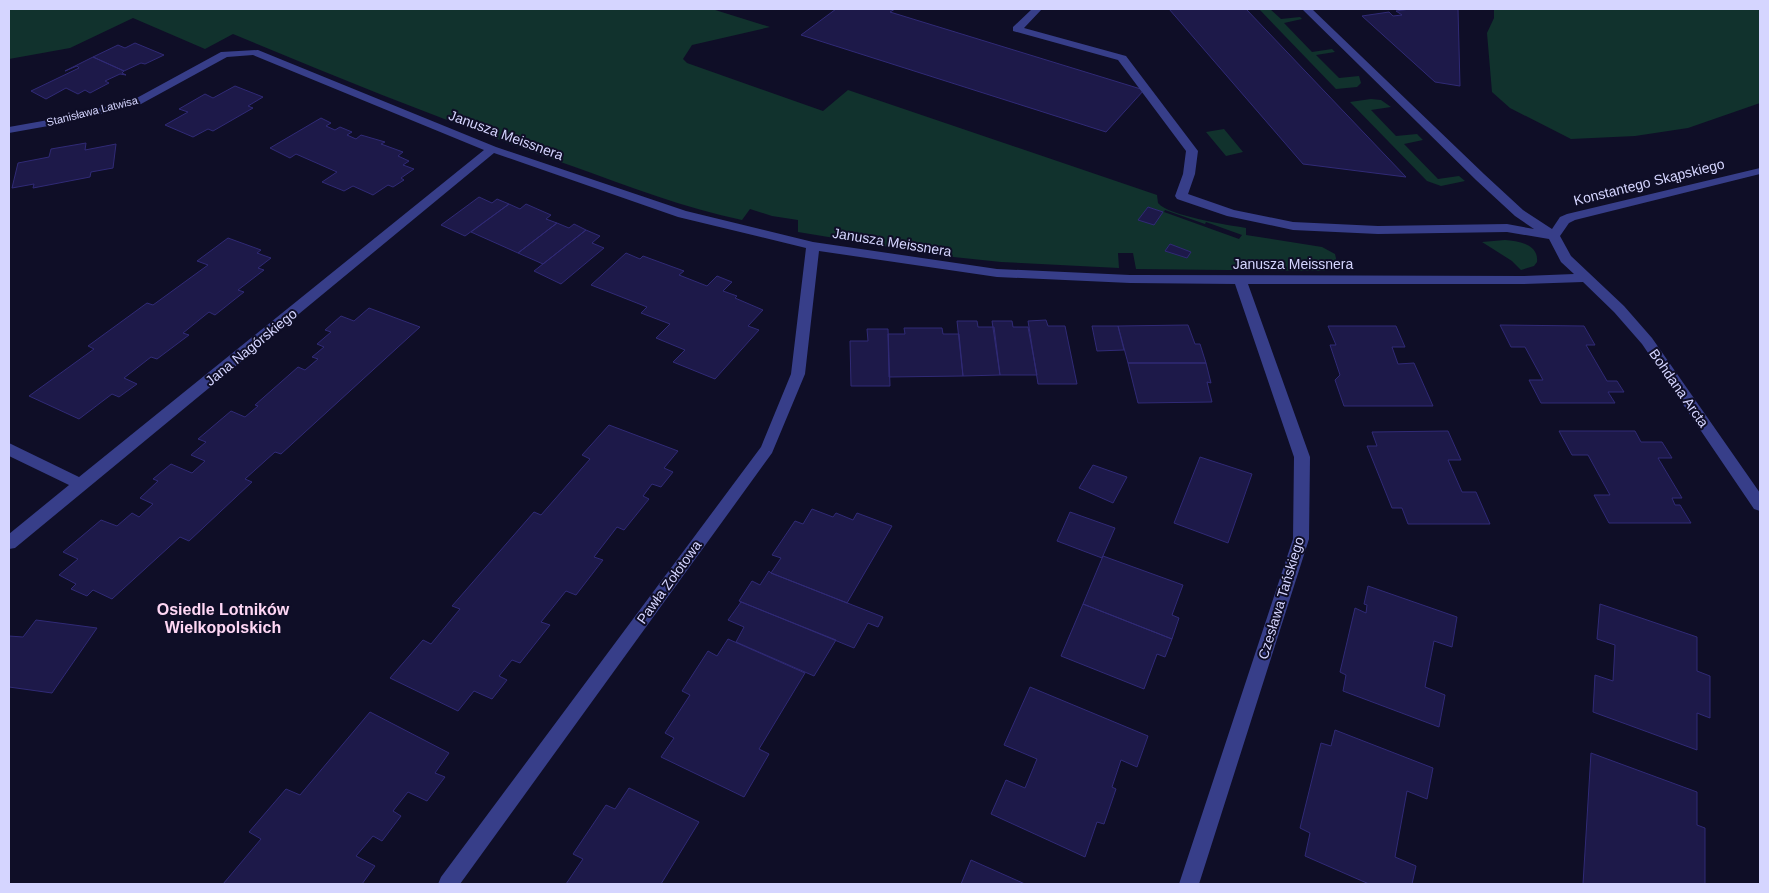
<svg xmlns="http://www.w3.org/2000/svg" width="1769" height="893" font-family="Arial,sans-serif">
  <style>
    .green { fill: #11322d; fill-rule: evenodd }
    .building { fill: #1d1949; stroke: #302a76 }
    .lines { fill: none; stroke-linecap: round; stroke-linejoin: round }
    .minor { fill: #373e89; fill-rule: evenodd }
    .labels { text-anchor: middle; stroke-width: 4; stroke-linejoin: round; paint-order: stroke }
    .far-street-label { font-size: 11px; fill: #d5d5ff; stroke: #0f0e27 }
    .street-label { font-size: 14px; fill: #d5d5ff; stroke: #0f0e27 }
    .quarter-label { font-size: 16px; font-weight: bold; fill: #ffd7f5; stroke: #0f0e27 }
  </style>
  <rect width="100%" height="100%" fill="#0f0e27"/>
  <!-- green -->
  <path class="green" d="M9 9H712L770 27 692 45 683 59 687 63 823 111 848 90 1157 195 1158 203C1169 216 1228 225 1246 228V235L1322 247 1335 254 1337 263 1332 268 1323 271 1136 269 1133 253H1118L1119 268 1001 262 944 256 798 232V220L772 216 750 209 742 220C684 208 628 186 572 166 458 126 345 81 233 34L205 49 133 18 70 48 9 59ZM1165 210 1205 224 1206 222 1242 235 1239 239 1164 212Z
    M1259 9H1270L1281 19 1300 17 1302 19 1284 23 1312 52 1332 49 1335 52 1316 55 1339 78 1359 76 1361 83 1357 87 1336 89Z
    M1494 9H1760V103L1688 128 1635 136 1571 139 1510 108 1492 92 1487 33 1494 18Z
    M1371 99 1381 100 1391 107 1371 110 1396 136 1417 134 1423 140 1404 144 1438 179 1459 176 1465 181 1441 186 1427 181 1350 102Z
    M1224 129 1243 152 1226 156 1206 132Z
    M1505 240C1518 241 1539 244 1537 262L1534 266 1521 270 1512 261 1482 242Z"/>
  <!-- building -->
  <path class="building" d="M836 9H895L890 12 1144 90 1106 132 801 35Z
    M1169 9H1246L1406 177 1303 164Z
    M1410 9H1458L1460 86 1435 82 1362 16 1389 12 1393 16 1402 15 1396 11Z
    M135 43 164 55 145 64 141 63 124 71 93 57 118 45 125 48Z
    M93 57 124 71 122 73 126 75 120 74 105 81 109 83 90 93 85 90 78 94 66 88 46 99 31 91 79 68 77 66 65 71Z
    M235 86 263 97 248 106 253 108 213 131 208 129 193 137 165 125 188 112 179 109 205 94 213 98Z
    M321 118 331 123 326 126 335 130 340 127 352 132 347 135 356 139 361 135 385 142 381 144 403 152 398 156 409 161 403 165 414 169 401 178 404 180 393 187 388 185 373 195 353 186 344 191 322 182 337 172 296 154 290 158 270 148Z
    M86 143 85 150 116 144 113 168 91 172 90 177 33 188 34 184 12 188 18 163 49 157 51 149Z
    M479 197 492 203 497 199 509 204 465 236 441 225Z
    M509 204 520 209 526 204 551 215 546 219 557 223 518 253 471 232Z
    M1148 207 1163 212 1154 225 1138 220Z
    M557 223 569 228 574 224 586 230 543 264 518 253Z
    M586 230 600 236 592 243 604 248 561 284 534 271Z
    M228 238 261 250 257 253 271 258 258 268 264 270 238 290 244 292 215 315 209 312 183 333 189 335 157 359 151 357 124 378 137 384 119 397 112 394 79 419 29 396 94 349 88 346 147 303 153 305 208 265 197 261Z
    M1170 244 1191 252 1187 258 1165 251Z
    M626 253 640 259 643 256 684 271 679 275 707 286 717 276 732 282 723 291 737 296 735 298 763 310 748 326 759 330 715 379 673 362 685 350 656 338 670 324 641 313 647 307 591 285Z
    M369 308 420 327 281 454 275 452 245 479 252 482 189 541 180 537 112 599 93 590 87 596 71 589 76 584 59 575 78 559 63 552 101 520 117 526 132 513 139 517 153 504 140 498 158 481 153 479 171 464 192 473 205 461 191 455 206 442 198 439 231 411 245 417 258 406 255 405 298 367 305 370 318 359 312 357 324 347 317 344 331 332 325 330 341 316 354 321Z
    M1046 320 1048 326H1065L1077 384H1038L1028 321Z
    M957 321H977L978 327H994L1000 375 963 376Z
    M992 321H1012L1013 327H1028L1037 375H1000Z
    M1188 325 1195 344H1200L1206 363H1128L1118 326Z
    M1500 325 1584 326 1595 345H1586L1607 381H1617L1624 392H1608L1615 403H1541L1529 380H1543L1525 347H1511Z
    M1092 326H1118L1124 350 1097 351Z
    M1328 326H1396L1405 347H1392L1398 364 1414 363 1433 406H1344L1335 380 1340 375 1330 345H1336Z
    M904 328H942L943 334H959L963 376 889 377 888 334H905Z
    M867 329H888L890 386H851L850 341H868Z
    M1128 363H1206L1211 383 1207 382 1212 402 1138 403Z
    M609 425 678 451 664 468 673 472 661 487 652 484 643 496 649 499 624 530 617 527 594 557 603 560 576 595 566 591 541 622 550 625 520 663 512 660 499 676 507 680 492 699 474 691 458 711 390 678 423 640 431 644 460 609 452 606 534 512 541 515 590 459 582 455Z
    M1448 431 1461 460H1448L1462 492H1476L1490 524H1408L1402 508H1392L1367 446H1377L1372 432Z
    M1559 431H1635L1641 442H1662L1672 458H1658L1682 498H1672L1675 505H1680L1691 523H1609L1594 495H1610L1588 455H1572Z
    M1200 457 1252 474 1228 543 1174 523Z
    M1093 465 1127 477 1113 503 1079 488Z
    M812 509 833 517 836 513 853 520 857 513 892 526 847 603 771 573 781 558 772 555 795 521 803 524Z
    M1070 512 1115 528 1102 558 1057 541Z
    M1103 556 1183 585 1172 615 1179 618 1172 639 1083 604Z
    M769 571 771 573 883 617 878 627 868 623 854 648 739 601 752 581 760 585Z
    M1368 586 1457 617 1452 647 1434 641 1425 687 1445 695 1439 727 1343 691 1346 675 1340 672 1355 608 1366 613 1367 605 1364 604Z
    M741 602 836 640 814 676 736 642 744 627 728 620Z
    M1083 604 1172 639 1165 657 1157 654 1144 689 1061 656Z
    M1600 604 1697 637V671L1710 676V718L1697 713V750L1593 712 1595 675 1613 681 1615 645 1597 639Z
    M36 620 97 628 52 693 9 687V636L23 637Z
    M728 639 805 673 759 749 769 754 744 797 661 757 674 738 665 733 690 695 682 691 708 651 717 656Z
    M1030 687 1148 736 1137 767 1121 760 1112 787 1116 789 1104 824 1097 822 1085 857 991 814 1006 780 1025 788 1037 759 1004 745Z
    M370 712 449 753 435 773 445 777 427 801 408 792 393 811 401 816 382 841 373 836 356 856 375 866 362 884H223L261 839 249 832 286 789 300 795Z
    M1335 730 1433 768 1427 799 1407 791 1395 857 1416 866 1412 884H1369L1305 856 1310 833 1300 828 1321 743 1331 746Z
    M1591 753 1697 792V825L1705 828V884H1583Z
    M629 788 699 822 661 884H566L583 859 573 854 606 805 615 809Z
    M971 860 1025 884H961Z"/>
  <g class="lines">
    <!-- minor -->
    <path class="minor" d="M1032 9H1042L1024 28 1126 56 1198 151 1195 174 1188 194 1234 210 1293 222 1378 226 1507 224 1534 229 1515 216 1476 180 1302 9H1312L1484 174 1523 210 1552 229 1560 217 1567 214 1760 168V174L1575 220 1569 223 1560 236 1571 256 1624 306 1652 338 1760 493V511L1754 509 1642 344 1614 312 1583 282 1523 284H1248L1310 457 1309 539 1199 884H1179L1293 539 1294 457 1235 284 1130 283 997 277 819 251 805 374 772 453 460 884H438L441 877 761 447 791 374 806 248 678 217 494 153 15 548 9 549V534L69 485 9 456V443L79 477 484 150 253 55 227 57 141 104 65 123 9 133V127L65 117 133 100 221 52 258 50 496 147 686 211 813 242 997 269 1130 275 1523 276 1574 274 1561 262 1549 239 1507 232 1378 234 1293 230 1227 216 1177 199 1175 196 1183 174 1186 151 1118 60 1013 31V27Z"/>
  </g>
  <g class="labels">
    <!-- far-street labels -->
    <g class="far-street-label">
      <text transform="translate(92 111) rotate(-14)" y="4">Stanisława Latwisa</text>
    </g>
    <!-- street labels -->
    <g class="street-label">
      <text transform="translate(506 135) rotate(20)" y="5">Janusza Meissnera</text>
      <text transform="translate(1649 182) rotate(-14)" y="5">Konstantego Skąpskiego</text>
      <text transform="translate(892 242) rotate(9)" y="5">Janusza Meissnera</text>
      <text x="1293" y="269">Janusza Meissnera</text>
      <text transform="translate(251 347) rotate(-39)" y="5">Jana Nagórskiego</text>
      <text transform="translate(1679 388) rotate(55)" y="5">Bohdana Arcta</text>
      <text transform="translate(669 582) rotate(-54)" y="5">Pawła Zołotowa</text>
      <text transform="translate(1281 598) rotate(-73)" y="5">Czesława Tańskiego</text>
    </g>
    <!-- quarter labels -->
    <g class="quarter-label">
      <text x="223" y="615">Osiedle Lotników<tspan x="223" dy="18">Wielkopolskich</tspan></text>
    </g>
  </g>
  <!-- border -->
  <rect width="1769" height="893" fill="none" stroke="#d5d5ff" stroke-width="20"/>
</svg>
